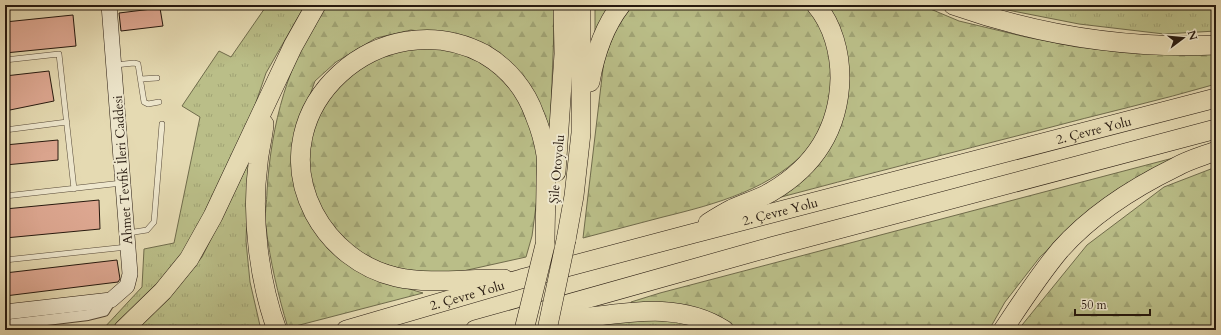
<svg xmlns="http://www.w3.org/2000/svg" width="1221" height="335" font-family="Cardo,serif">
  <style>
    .grass { fill: url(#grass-tufts); stroke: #706c4c }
    .forest { fill: url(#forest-firs); stroke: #706c4c }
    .building { fill: #dea892; stroke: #26190f }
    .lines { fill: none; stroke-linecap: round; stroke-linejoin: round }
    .lane-casing { stroke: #564938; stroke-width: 6 }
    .street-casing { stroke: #564938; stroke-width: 12 }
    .secondary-casing { stroke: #26190f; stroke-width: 16 }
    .highway-casing { stroke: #26190f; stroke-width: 20 }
    .lane { stroke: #eee7cd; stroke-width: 5 }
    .street { stroke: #eee7cd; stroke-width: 10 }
    .secondary { stroke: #eee7cd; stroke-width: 15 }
    .highway { stroke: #e5dab2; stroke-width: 19 }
    .highway-bridge-casing { stroke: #26190f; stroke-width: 20; stroke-linecap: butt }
    .highway-bridge { stroke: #e5dab2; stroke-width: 19 }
    .labels { text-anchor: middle; stroke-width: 4; stroke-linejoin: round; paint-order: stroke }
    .street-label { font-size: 13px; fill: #26190f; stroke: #eee7cd }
  </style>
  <defs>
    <pattern id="grass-tufts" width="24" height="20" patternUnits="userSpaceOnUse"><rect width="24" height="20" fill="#babe88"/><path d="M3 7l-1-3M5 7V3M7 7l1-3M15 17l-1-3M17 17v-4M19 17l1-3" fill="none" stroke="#a0a374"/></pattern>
    <pattern id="forest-firs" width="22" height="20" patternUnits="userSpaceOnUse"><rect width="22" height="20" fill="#babe88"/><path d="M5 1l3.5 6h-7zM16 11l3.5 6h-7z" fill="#a0a374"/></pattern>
  </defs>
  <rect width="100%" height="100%" fill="#e5dab2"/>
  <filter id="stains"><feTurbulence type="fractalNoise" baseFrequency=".005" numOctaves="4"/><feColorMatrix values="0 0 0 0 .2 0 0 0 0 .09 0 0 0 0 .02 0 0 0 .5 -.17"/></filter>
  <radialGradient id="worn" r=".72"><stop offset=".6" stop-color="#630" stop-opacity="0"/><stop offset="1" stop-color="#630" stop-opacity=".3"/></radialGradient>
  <!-- grass -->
  <path class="grass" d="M267 5H305L266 73 253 111 186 253 114 330H99L103 329 142 287 144 249 174 243 200 117 182 106 219 51 231 57Z
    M982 5H1216V31L1164 34 1079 24Z
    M249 162 246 241 250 282 261 330H134L170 296 202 257Z
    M676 319 711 330H560V328L614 321Z"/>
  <!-- forest -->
  <path class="forest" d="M327 5H555L550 132 462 37 411 30 376 38 336 62 315 81 302 117 300 194 389 283 423 293 288 328C278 295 270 261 266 227 264 215 267 202 267 191 271 125 288 59 327 5Z
    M595 5H611L595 37Z
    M632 5H803C825 25 837 58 833 88 830 108 825 130 811 146 773 189 716 204 663 217 636 224 610 231 583 238L604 60 617 26Z
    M826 5H921L959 21 1026 37 1077 47 1120 52 1171 54 1216 53V84C1158 101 1099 114 1040 130 950 153 860 176 770 200L845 102Z
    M436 44 491 64 515 91 533 126 541 168 532 236 526 257 454 273 411 272 372 260 340 239 320 212 311 183 309 156 312 133 328 96 375 54Z
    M1177 157 1094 207 1040 257 1005 302 989 330H735L726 323 632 305 631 302 660 293Z
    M1216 167V330H1018L1087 245 1164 187Z"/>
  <!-- building -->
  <path class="building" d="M160 8 163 26 121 31 119 13Z
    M73 15 76 46 5 53V22Z
    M49 71 54 101 5 111V76Z
    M58 140V160L5 165V145Z
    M99 200 100 229 5 238V209Z
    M117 260 120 279 118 282 5 296V273Z"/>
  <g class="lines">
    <defs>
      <path id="lane" d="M5 60 59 54 74 189
        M115 65 134 63 138 64 144 102 148 104 159 102
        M141 79 157 78
        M5 130 67 122
        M5 196 122 183
        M128 233 147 230 154 222 162 124
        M5 260 127 247"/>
      <path id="street" d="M5 325 88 315 104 311 111 300"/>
      <path id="secondary" d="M5 312 111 300 127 286 130 274 109 5"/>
      <g id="highway">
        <path d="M953 5C1038 35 1126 49 1216 45"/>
        <path d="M590 82C595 54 603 28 621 5"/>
        <path d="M264 124C263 138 259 150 258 164 251 216 259 281 277 330"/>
        <path d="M556 172 564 54 563 5"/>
        <path d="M708 223C716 218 724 213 732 209 745 203 759 199 771 192 814 167 839 129 840 78 840 53 833 25 816 5"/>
        <path d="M566 240 574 196 581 133V5"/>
        <path d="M504 279C468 278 432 285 396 277 361 269 331 245 314 213 259 107 382 0 484 54 508 68 526 90 535 116 540 128 544 142 546 155 547 164 546 173 546 181 546 203 545 224 545 245"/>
        <path d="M540 321C554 320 569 319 583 318 631 312 681 302 724 330"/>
        <path d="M123 330 163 291 189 259 213 216 293 46 316 5"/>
        <path id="s1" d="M346 330 521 279 691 234 1216 98"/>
        <path d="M475 330 771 247 1216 129"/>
        <path d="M1003 330C1021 303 1039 275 1060 250 1091 215 1135 187 1176 167 1188 160 1203 156 1216 151"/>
      </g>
    </defs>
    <!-- lane casing -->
    <use href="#lane" class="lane-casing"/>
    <!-- street casing -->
    <use href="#street" class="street-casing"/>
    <!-- secondary casing -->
    <use href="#secondary" class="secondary-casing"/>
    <!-- highway casing -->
    <use href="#highway" class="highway-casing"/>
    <!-- lane -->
    <use href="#lane" class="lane"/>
    <!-- street -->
    <use href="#street" class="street"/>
    <!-- secondary -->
    <use href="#secondary" class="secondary"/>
    <!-- highway -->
    <use href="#highway" class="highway"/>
    <defs>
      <path id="highway-bridge" d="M524 330 545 245
        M547 330 566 240"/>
    </defs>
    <!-- highway-bridge casing -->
    <use href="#highway-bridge" class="highway-bridge-casing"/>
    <!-- highway-bridge -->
    <use href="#highway-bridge" class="highway-bridge"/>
  </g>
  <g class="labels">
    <!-- street labels -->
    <g class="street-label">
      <text dy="5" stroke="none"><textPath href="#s1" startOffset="774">2. Çevre Yolu</textPath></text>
      <text transform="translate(556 169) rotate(-85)" y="5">Şile Otoyolu</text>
      <text transform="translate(122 170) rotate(-94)" y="5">Ahmet Tevfik İleri Caddesi</text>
      <text dy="5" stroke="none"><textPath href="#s1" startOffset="450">2. Çevre Yolu</textPath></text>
      <text dy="5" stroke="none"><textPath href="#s1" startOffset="126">2. Çevre Yolu</textPath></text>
    </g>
  </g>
  <!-- margin -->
  <rect width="1221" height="335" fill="none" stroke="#e5dab2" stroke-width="20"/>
  <rect x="6" y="6" width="1209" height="323" fill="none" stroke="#26190f" stroke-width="2"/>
  <rect x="10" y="10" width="1201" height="315" fill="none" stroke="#26190f"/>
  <!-- north arrow -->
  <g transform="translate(1183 38) rotate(74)" stroke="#eee7cd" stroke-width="3" paint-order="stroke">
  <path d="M0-3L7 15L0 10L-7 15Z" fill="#26190f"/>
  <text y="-6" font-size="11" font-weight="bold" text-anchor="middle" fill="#26190f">N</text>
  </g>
  <!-- scale -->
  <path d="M1075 309v6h75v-6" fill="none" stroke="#26190f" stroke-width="2"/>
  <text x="1081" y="309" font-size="12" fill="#26190f" stroke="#eee7cd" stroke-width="3" paint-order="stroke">50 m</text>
  <rect width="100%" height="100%" filter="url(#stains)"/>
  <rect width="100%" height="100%" fill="url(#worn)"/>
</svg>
